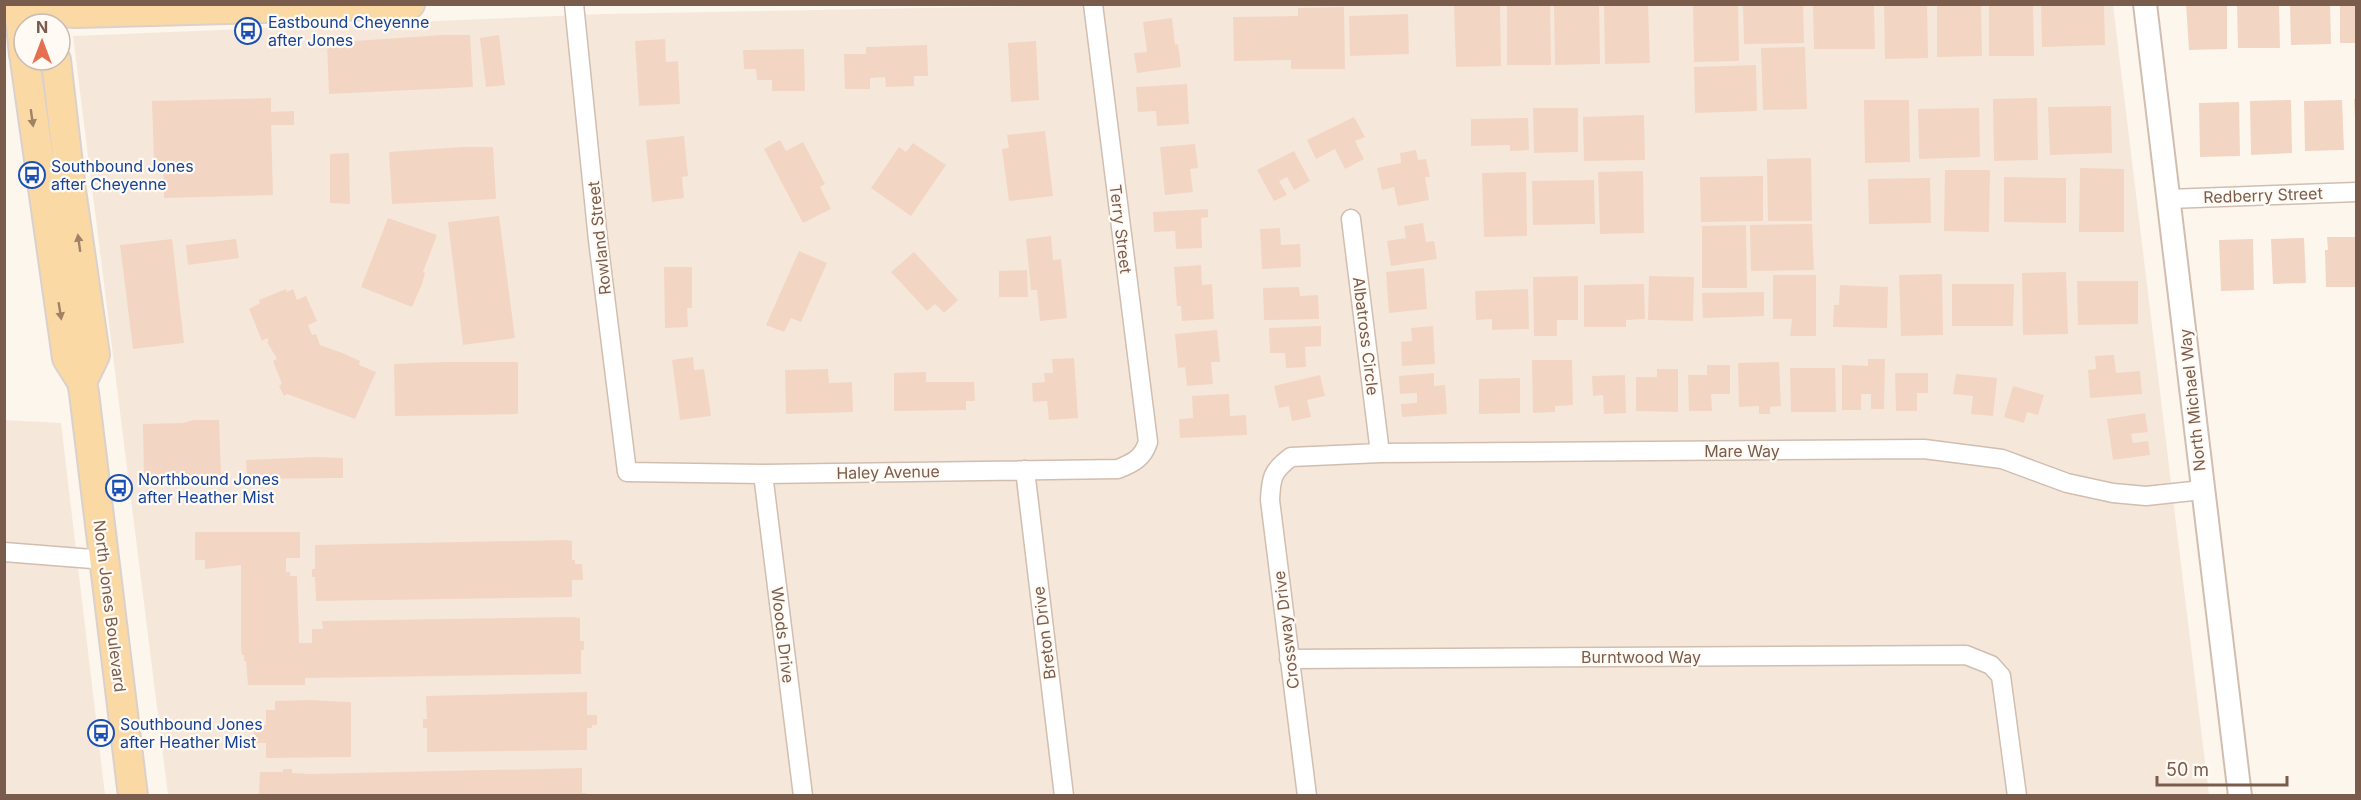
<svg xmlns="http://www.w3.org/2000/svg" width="2361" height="800" font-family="Inter,sans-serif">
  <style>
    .residential { fill: #f5e8da }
    .building { fill: #f3d5c3 }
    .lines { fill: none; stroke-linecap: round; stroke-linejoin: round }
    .minor-casing { stroke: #d1beb0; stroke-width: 21 }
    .tertiary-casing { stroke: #d1beb0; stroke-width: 26 }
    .primary-casing { stroke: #dad1cd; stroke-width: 32 }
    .minor { stroke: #fff; stroke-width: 18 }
    .tertiary { stroke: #fff; stroke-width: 22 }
    .primary { stroke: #fbd9a5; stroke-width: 28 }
    .oneway { fill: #a18267 }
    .labels { text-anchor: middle; stroke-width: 4.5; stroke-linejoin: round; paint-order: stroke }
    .transit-label { font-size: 16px; fill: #164399; stroke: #fffaf3; text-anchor: start }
    .street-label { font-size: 16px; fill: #7a5c4d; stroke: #fffaf3 }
  </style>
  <rect width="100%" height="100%" fill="#fdf6ec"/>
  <!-- residential -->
  <path class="residential" d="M1088 5H2113L2209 795H168L73 36 604 14Z
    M4 420 61 423 105 795H5Z"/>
  <!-- building -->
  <path class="building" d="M1500 4 1501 66 1456 67 1454 5Z
    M1507 4H1550L1551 65H1507Z
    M1554 4H1599L1600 64 1555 65Z
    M1604 4H1648L1650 63 1605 64Z
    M1693 4H1738L1739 61 1694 62Z
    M1743 4H1803L1804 43 1744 44Z
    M1927 4 1928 58 1885 59 1884 5Z
    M1937 4H1981L1982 56 1937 57Z
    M1989 4H2033L2034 56H1989Z
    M2041 4H2104L2105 45 2042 47Z
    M2186 4H2227V49L2189 50Z
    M2237 4H2279L2280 48H2238Z
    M2290 4H2330L2331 44 2291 45Z
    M2340 4H2356V43H2340Z
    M1813 6H1874L1875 49H1814Z
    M1344 7 1345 69H1291V60L1234 61 1233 17 1298 16V8Z
    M1408 14 1409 54 1350 56 1349 16Z
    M1172 18 1175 45 1178 44 1181 67 1137 73 1134 53 1147 52 1143 22Z
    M442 35H470L473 87 329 94 327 43Z
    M499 35 505 85 486 87 480 38Z
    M665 39 666 62 678 61 680 104 639 106 635 41Z
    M1036 41 1039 100 1011 102 1008 43Z
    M927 45 928 76H914V86L886 87 885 77 870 78V89H845L844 54H866V47Z
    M1805 47 1807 109 1763 110 1761 48Z
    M804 49 805 91H772V80H757L756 69H744L743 50Z
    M1756 65 1757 111 1695 113 1694 67Z
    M1187 84 1189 124 1157 126 1156 111 1138 112 1136 87Z
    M271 98V112L294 111V125H271L273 195 164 198 163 161H154L152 101Z
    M2037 98 2038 160 1994 161 1993 99Z
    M2354 99H2356V117H2355Z
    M1864 100H1909L1910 162 1865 163Z
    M2291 100 2292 153 2251 155 2250 101Z
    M2342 100 2344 150 2305 151 2304 101Z
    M2239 102 2240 156 2200 157 2199 103Z
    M2111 106 2112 153 2050 155 2048 107Z
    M1533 108H1578V152L1534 153Z
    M1979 108 1980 157 1919 159 1918 109Z
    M1644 115 1645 160 1584 161 1583 117Z
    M1354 117 1365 137 1355 141 1364 159 1345 169 1335 149 1316 159 1307 140Z
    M1528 118 1529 150 1510 151V145L1471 146V119Z
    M1045 131 1053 196 1009 201 1002 149 1009 148 1007 135Z
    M684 136 688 176 682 177 684 198 652 202 646 140Z
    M780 140 786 151 803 142 825 184 820 187 831 209 803 223 764 149Z
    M913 143 946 165 911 216 871 188 899 147 906 152Z
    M1195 144 1198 168 1190 169 1193 192 1165 195 1160 147Z
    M463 147H493L496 199 392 204 389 152Z
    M1416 150 1418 160 1426 159 1430 177H1425L1429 200 1398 206 1394 187 1382 190 1377 168 1401 163 1400 153Z
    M1294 151 1310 181 1294 190 1287 177 1279 181 1287 195 1274 201 1257 170Z
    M349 153 350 204 330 203V154Z
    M1811 158 1812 221H1768L1767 159Z
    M2080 168 2124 169V232H2079Z
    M1945 170H1990L1989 232 1944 231Z
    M1643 171 1644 233 1600 234 1598 172Z
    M1526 172 1527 236 1484 237 1482 173Z
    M1763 176V221L1701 222 1700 177Z
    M2004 177 2066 178V223L2004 222Z
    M1930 178 1931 223 1869 224 1868 179Z
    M1594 180 1595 224 1533 225 1532 181Z
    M1208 209V217L1201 218 1202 248 1176 249 1175 231 1154 232 1153 212Z
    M499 216 515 338 463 345 448 222Z
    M388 218 437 235 423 272 425 273 422 284 412 307 361 287Z
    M1423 223 1426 242 1434 241 1437 259 1391 266 1387 241 1406 238 1404 226Z
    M1812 224 1814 270 1751 271 1750 225Z
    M1746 225 1747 288H1702V226Z
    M1280 228 1281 245 1300 244 1301 267 1262 269 1260 229Z
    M1051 236 1053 260 1061 259 1067 318 1040 321 1037 290H1031L1026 239Z
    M2327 237H2356V287H2326L2325 250H2328Z
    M2304 238 2306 283 2273 284 2271 239Z
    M172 239 184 343 133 349 120 245Z
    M236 239 239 258 188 265 186 245Z
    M2253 239 2254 290 2221 291 2219 240Z
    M799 251 827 263 801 322 791 318 784 332 766 325Z
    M914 252 958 300 944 313 935 304 927 311 891 272Z
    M1201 265 1202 285 1212 284 1214 319 1182 321 1181 306H1177L1174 267Z
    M664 267H692V308H687L688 327 665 328Z
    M1424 268 1427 309 1389 313 1386 272Z
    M1027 270 1028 297H999V271Z
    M2066 272 2068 334 2023 335 2022 273Z
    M1942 274 1943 335 1901 336 1899 275Z
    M1773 275H1816V336H1790L1792 319H1773Z
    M1578 276V320H1557V336H1534L1533 277Z
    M1649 276 1694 277 1693 321 1648 320Z
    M2077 281H2138V324L2078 325Z
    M1644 284 1645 319 1626 320V327H1584V285Z
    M1952 284H2014L2013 326H1952Z
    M1840 285 1888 287 1887 328 1833 327 1834 305H1839Z
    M1299 287 1300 296 1318 295 1319 319 1264 320 1263 288Z
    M286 289 287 292 293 289 297 300 306 296 317 321 308 325 312 335 316 334 320 345 345 354 360 361 359 365 376 372 355 419 287 394 284 396 279 386 282 384 273 361 277 359 267 342 269 341 267 338 262 341 249 309 260 303 259 300Z
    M1528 289 1529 329 1492 330V319L1476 320 1475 291Z
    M1764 292V316L1703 318 1702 293Z
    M1321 326V346L1305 347 1306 367 1286 368 1285 353H1270L1269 328Z
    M1433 326 1435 364 1402 366 1401 342 1412 341 1411 328Z
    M1217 330 1220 362H1211L1213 384 1187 386 1185 367 1178 368 1175 334Z
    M2114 355 2116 373 2140 371 2142 394 2090 398 2088 370 2096 369 2095 356Z
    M693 357 694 370 704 369 711 416 680 420 672 360Z
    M1074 358 1078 418 1049 420 1047 401 1033 402 1032 383 1045 382 1044 373H1053L1052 359Z
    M1868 359H1885L1884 409H1871V394H1861V410H1842V365L1868 366Z
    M1532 360H1572L1573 405 1555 406V412L1533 413Z
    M443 362H518V414L395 416 394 364Z
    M1779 362 1781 406 1770 407V414H1759V406L1739 407 1738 363Z
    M1707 365H1730V394H1711L1712 411H1689L1688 375H1707Z
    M1790 368H1835L1836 412H1791Z
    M828 369 829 383 852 382 853 412 786 414 785 370Z
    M1657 369H1678V412L1636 411V377H1657Z
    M926 372V382H974L975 401H966V410L894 411V373Z
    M1434 373V386L1445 385 1447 414 1402 417 1401 404 1417 403V393L1400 394 1399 376Z
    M1895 373H1928V393H1917V411H1896Z
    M1956 374 1997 378 1993 416 1971 414 1973 396 1953 394Z
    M1320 375 1325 396 1307 400 1311 417 1292 421 1289 406 1279 408 1274 386Z
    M1625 375 1626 413 1604 414 1603 395 1593 396 1592 376Z
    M1520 378V413L1479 414V379Z
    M2013 386 2044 395 2038 415 2027 412 2024 423 2004 417Z
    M1229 394 1230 416 1246 415 1247 435 1180 438 1179 419 1193 418 1192 396Z
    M2145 413 2148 432 2131 434 2133 443 2148 441 2150 455 2113 460 2107 419Z
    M194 420H219L221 475 215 477 182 475H173V477L144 478 143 424 183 423Z
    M315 457 343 458V478L247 479 246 460Z
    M195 532H300V558H286V572H290V576H297L299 643H312V629H323L322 621 573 617 580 618V641H584V650H581V674L305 678V685H248L246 661H244V655H242L241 648V565L205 569V560H195Z
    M565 540 572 541V560H575V564H582L583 580H572V597L316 601 315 577H312V569H315V545Z
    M587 692V715H597V725H592V728H587V750L427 752V728H423V719H427L426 696Z
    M309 700 351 702V757L266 758V743H254V725H266V710H275V701Z
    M582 768V793H586V796L259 794 260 772H283V769H292V773L310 774Z"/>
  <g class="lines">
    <defs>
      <path id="minor" d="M574 4 598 240 627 472 763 474 1118 469C1133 463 1143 458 1148 442L1093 4
        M2169 199 2356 192
        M1351 219 1380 453
        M1025 470 1064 796
        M763 474 803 796
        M4 552 105 560
        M1289 659 1966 655 1991 665 2001 676 2017 796
        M1307 796 1270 500C1271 478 1272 471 1291 457L1380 453 1924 449 2002 459 2067 483 2113 493 2146 496 2202 490"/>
      <path id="tertiary" d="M2145 4 2240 796"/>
      <path id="primary" d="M19 4 24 55
        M4 10 77 13 410 4
        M25 60 67 358 82 382 84 393 133 796
        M56 60 71 190 95 355 82 382"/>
    </defs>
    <!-- minor casing -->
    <use href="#minor" class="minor-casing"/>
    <!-- tertiary casing -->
    <use href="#tertiary" class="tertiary-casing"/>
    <!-- primary casing -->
    <use href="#primary" class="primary-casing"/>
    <!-- minor -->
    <use href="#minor" class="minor"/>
    <!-- tertiary -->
    <use href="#tertiary" class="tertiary"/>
    <!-- primary -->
    <use href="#primary" class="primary"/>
  </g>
  <!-- one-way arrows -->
  <defs><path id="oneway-solid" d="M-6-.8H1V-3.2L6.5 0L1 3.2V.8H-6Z" transform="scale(1.5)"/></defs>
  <g class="oneway">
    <use href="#oneway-solid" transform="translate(32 118) rotate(82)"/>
    <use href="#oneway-solid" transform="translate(79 243) rotate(-98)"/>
    <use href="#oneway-solid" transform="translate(60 311) rotate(81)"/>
  </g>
  <!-- icons -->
  <defs>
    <symbol id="bus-ring" viewBox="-11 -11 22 22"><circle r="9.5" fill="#fffaf3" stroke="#1a4fb4" stroke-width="1.5"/><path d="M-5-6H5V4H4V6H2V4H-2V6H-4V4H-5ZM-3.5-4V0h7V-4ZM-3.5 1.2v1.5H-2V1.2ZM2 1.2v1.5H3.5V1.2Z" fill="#1a4fb4"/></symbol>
  </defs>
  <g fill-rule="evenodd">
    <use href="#bus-ring" x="233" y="16" width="30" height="30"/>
    <use href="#bus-ring" x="17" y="160" width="30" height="30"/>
    <use href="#bus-ring" x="104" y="473" width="30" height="30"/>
    <use href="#bus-ring" x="86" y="718" width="30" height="30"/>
  </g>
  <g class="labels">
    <!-- transit labels -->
    <g class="transit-label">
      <text x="268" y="28">Eastbound Cheyenne<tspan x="268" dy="18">after Jones</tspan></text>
      <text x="51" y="172">Southbound Jones<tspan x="51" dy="18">after Cheyenne</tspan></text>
      <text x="138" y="485">Northbound Jones<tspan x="138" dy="18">after Heather Mist</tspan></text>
      <text x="120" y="730">Southbound Jones<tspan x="120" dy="18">after Heather Mist</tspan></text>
    </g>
    <!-- street labels -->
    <g class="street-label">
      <text transform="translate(2263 195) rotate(-2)" y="6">Redberry Street</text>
      <text transform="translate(1121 229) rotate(83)" y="6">Terry Street</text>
      <text transform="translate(599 238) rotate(-96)" y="6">Rowland Street</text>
      <text transform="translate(1366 336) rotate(83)" y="6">Albatross Circle</text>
      <text transform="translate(2192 400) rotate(-96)" y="6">North Michael Way</text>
      <text x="1742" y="457">Mare Way</text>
      <text transform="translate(888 472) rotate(-1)" y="6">Haley Avenue</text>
      <text transform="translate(110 606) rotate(83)" y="6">North Jones Boulevard</text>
      <text transform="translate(1286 630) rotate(-97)" y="6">Crossway Drive</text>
      <text transform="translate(1044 633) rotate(-97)" y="6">Breton Drive</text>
      <text transform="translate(783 635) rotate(83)" y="6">Woods Drive</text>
      <text x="1641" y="663">Burntwood Way</text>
    </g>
  </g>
  <!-- border -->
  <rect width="2361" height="800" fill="none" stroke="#7a5c4d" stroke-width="12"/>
  <!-- north arrow -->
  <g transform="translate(42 42)"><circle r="28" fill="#fffaf3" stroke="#cabbb1" stroke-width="1.5"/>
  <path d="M0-4.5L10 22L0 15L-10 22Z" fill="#e76f51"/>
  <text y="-9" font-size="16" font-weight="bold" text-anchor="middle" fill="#7a5c4d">N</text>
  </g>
  <!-- scale -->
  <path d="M2157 776v9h130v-9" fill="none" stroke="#7a5c4d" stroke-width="3"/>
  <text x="2166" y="776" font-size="18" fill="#7a5c4d" stroke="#fffaf3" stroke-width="4.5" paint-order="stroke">50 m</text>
</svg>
